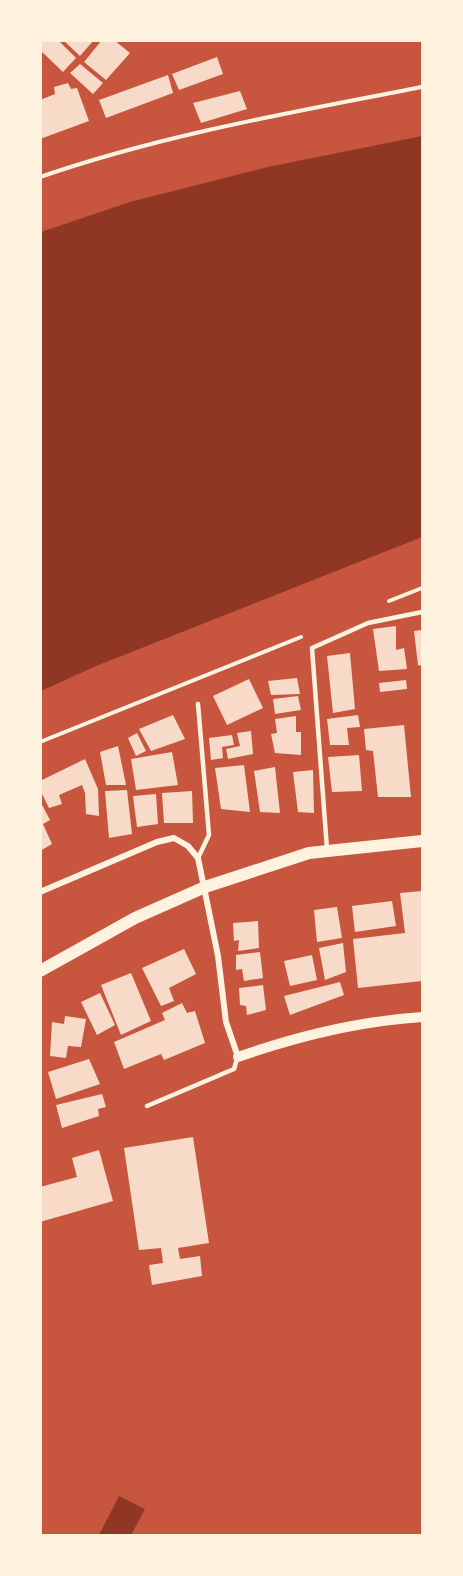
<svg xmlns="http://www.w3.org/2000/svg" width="463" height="1576" font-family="'Noto Sans',sans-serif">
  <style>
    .water { fill: #8f3625 }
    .building { fill: #f7dbc8 }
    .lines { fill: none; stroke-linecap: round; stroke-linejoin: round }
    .path { stroke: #fff3e0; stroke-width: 4 }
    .service { stroke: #fff3e0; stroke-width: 4.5 }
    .minor { stroke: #fff3e0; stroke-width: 6 }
    .tertiary { stroke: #fff3e0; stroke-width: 10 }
    .secondary { stroke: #fff3e0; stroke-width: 12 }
  </style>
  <rect width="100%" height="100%" fill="#c8553d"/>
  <!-- water -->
  <path class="water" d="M422 136V537L96 666 41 691V232L130 202 268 167Z
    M119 1496 145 1509 131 1535H99Z"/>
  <!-- building -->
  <path class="building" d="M40 40H58L76 58 63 72 40 50Z
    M63 40H94L80 56Z
    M102 40H114L130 53 106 80 84 62Z
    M217 57 223 74 179 90 172 74Z
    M80 64 103 83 93 94 70 73Z
    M168 75 173 93 106 118 99 100Z
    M68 83 71 89 77 88 89 121 40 139V100L55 94 54 87Z
    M240 91 247 109 201 123 193 103Z
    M396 626V650L404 648 407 669 379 671 373 629Z
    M422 630V666L418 665 414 631Z
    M350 653 355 709 333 713 327 656Z
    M297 678 300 694 271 695 268 681Z
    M249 679 263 708 227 725 213 696Z
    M406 680 407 689 380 692 379 683Z
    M298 696 301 710 275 714 273 699Z
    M173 715 185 739 151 751 139 729Z
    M358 715 360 727 347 728 349 745H330L327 719Z
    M296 716V732H301V755L275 753 271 734 277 733 275 719Z
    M404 725 411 797H378L373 751 366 750 364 729Z
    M251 731 253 754 228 759 226 749 240 746 237 733Z
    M137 733 146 751 136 756 128 738Z
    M232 735 234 745 222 747 223 758 211 760 209 738Z
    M118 746 126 785H106L100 752Z
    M172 752 178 785 136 790 131 759Z
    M359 755 362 791 332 792 328 757Z
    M85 759 98 789 99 816 86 814 85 793 82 785 59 795 62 804 49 808 40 790V781Z
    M244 765 250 812 221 809 215 768Z
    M275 767 280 813 260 812 254 771Z
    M313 770 314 813 298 812 293 772Z
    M127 790 132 834 109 838 105 791Z
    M192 791 193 823H164L162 793Z
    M156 794 158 824 137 827 133 796Z
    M40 801 50 820 43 824 52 844 40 851Z
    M422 891V981L358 988 353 939 405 933 400 893Z
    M392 901 396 926 355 932 352 906Z
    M337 907 342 938 317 942 314 910Z
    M258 921 259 948 238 951 239 940 234 941 233 923Z
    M343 943 346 972 325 980 319 948Z
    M184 949 196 974 169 988 174 1001 161 1006 142 968Z
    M260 952 263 978 244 981 242 969 236 970V955Z
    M312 955 317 980 290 986 284 961Z
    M131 973 151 1021 121 1035 101 985Z
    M340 982 344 995 290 1015 284 996Z
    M263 985 266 1010 247 1015 246 1006 240 1005 239 988Z
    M100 993 115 1025 97 1035 81 1002Z
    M182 1003 187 1013 195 1011 205 1043 164 1060 161 1054 124 1069 114 1042 165 1020 162 1013Z
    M65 1016 86 1019 81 1047 68 1046 66 1058 50 1056 52 1022 64 1024Z
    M89 1059 100 1084 56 1099 48 1072Z
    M102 1094 106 1107 98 1109 99 1116 62 1128 56 1105Z
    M193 1137 209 1243 178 1248 180 1259 200 1256 202 1276 152 1285 149 1265 163 1263 161 1248 139 1250 124 1148Z
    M99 1150 113 1201 40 1222V1187L77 1177 72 1158Z"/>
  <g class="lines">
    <!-- path -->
    <path class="path" d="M40 177C165 134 294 112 422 87
      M389 601 422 588
      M40 742 301 637"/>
    <!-- service -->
    <path class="service" d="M198 704 209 835 198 858
      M327 849 312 648 368 623 422 612
      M147 1106 234 1069 237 1059"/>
    <!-- minor -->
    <path class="minor" d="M40 892 157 842 174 838 188 846 198 858 218 956 226 1022 238 1057"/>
    <!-- tertiary -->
    <path class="tertiary" d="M238 1057C298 1036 359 1021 422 1017"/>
    <!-- secondary -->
    <path class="secondary" d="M40 971 135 918 205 887 309 853 422 841"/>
  </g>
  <!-- border -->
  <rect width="463" height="1576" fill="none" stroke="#fff3e0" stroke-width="84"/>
</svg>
